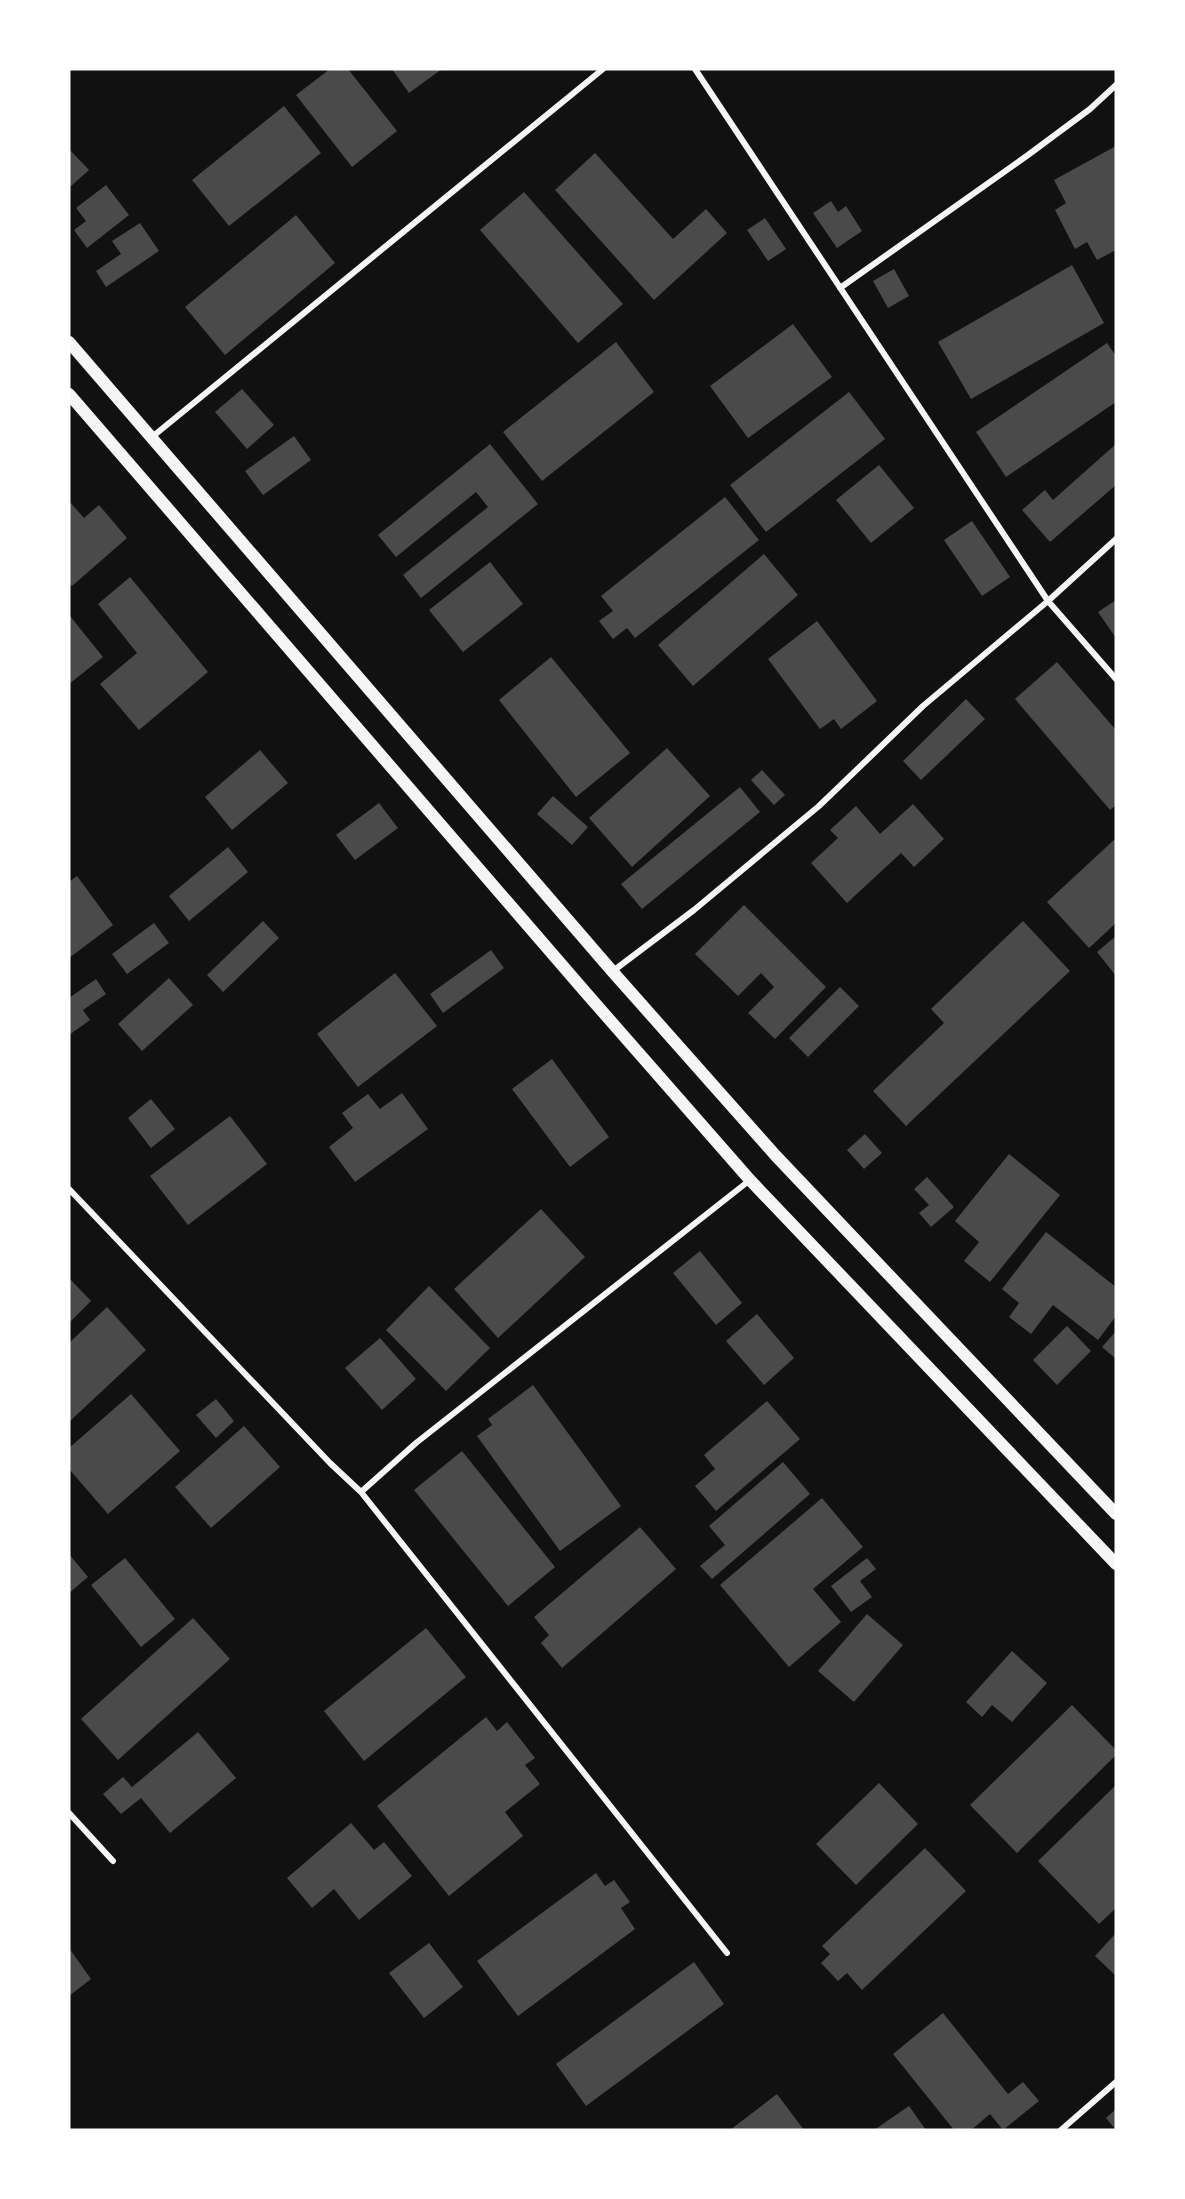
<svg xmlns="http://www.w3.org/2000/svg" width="1185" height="2199" font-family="'DM Sans',sans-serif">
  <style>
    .building { fill: #4a4a4a }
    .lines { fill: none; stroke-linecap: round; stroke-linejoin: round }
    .minor { stroke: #f5f5f5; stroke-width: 6 }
    .secondary { stroke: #f5f5f5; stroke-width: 12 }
  </style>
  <rect width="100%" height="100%" fill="#111"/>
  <!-- building -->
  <path class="building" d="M330 69H348L397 131 352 167 296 95Z
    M392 69H442L409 93Z
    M284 106 321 153 229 226 192 180Z
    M1116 146V250L1097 260 1087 242 1075 249 1055 210 1066 203 1054 180Z
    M69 149 89 170 69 188Z
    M595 153 673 239 706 209 727 233 654 300 555 190Z
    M106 185 129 215 87 248 74 230 86 221 76 208Z
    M524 192 623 304 578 343 480 230Z
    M831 201 838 212 846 206 862 231 837 248 813 213Z
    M296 215 335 263 225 355 185 307Z
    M765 218 786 249 768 261 747 230Z
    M140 223 159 251 106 287 96 271 121 254 112 241Z
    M1072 265 1104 323 971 399 938 342Z
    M894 269 909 296 888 308 873 281Z
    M793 324 832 377 748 438 710 386Z
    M616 342 654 392 542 481 503 432Z
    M1107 343 1116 356V402L1006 477 976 432Z
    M242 389 274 425 247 449 215 412Z
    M849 392 885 439 766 532 730 485Z
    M294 436 311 460 263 495 245 471Z
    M490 444 538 504 421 598 403 575 488 507 476 492 396 557 378 535Z
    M1116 444V485L1050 542 1022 510 1045 490 1053 500Z
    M879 465 914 508 871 543 836 500Z
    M725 497 759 540 635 638 627 628 613 639 599 621 613 611 601 596Z
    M69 501 84 518 99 505 127 538 72 586 69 583Z
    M972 521 1010 577 982 596 944 540Z
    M764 554 798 595 693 686 658 645Z
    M490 562 523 604 463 652 429 610Z
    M130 577 208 672 139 730 100 684 137 653 98 604Z
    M1116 600V638L1098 612Z
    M70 616 103 657 69 684V617Z
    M817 621 877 701 841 729 834 719 820 729 768 659Z
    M551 657 630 753 576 797 499 700Z
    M1057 662 1116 730V805L1110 810 1015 699Z
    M966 699 985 719 921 780 903 761Z
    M667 748 710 796 632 867 589 818Z
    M260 750 288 783 232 830 205 797Z
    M762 770 785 795 774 805 751 780Z
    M740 787 760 812 642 909 621 884Z
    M553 796 588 827 572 845 537 814Z
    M379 803 398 828 355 860 336 835Z
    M913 804 944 839 914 867 901 853 847 903 811 863 838 838 830 830 856 806 880 834Z
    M1116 838V923L1089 948 1047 902Z
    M228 847 248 872 189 921 169 896Z
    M77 876 113 925 69 958V882Z
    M744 905 826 987 775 1039 748 1013 774 987 761 973 738 996 695 954Z
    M263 921 279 938 223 992 207 975Z
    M1023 921 1070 971 906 1126 873 1091 944 1023 931 1009Z
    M154 923 169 943 127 974 112 954Z
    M1116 936V976L1097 952Z
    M491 950 504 968 443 1013 430 994Z
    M395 973 437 1026 358 1087 317 1034Z
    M169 978 193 1005 142 1051 118 1024Z
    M96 979 106 994 83 1010 90 1020 69 1035V998Z
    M840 987 859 1006 808 1057 789 1038Z
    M552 1059 609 1137 570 1167 512 1089Z
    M402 1093 428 1129 355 1182 329 1147 353 1128 342 1113 368 1094 380 1109Z
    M151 1099 175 1129 151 1148 128 1118Z
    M230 1116 267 1164 188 1225 150 1176Z
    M865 1134 882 1153 864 1169 847 1150Z
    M1009 1154 1060 1195 990 1282 964 1261 979 1242 955 1221Z
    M927 1177 954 1207 931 1227 919 1213 929 1205 914 1189Z
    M541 1209 585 1257 498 1338 454 1289Z
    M1046 1232 1116 1287V1316L1098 1340 1053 1305 1031 1334 1009 1317 1019 1303 1002 1289Z
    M700 1251 742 1303 716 1325 673 1273Z
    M69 1278 91 1301 69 1323Z
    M429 1286 490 1348 446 1391 386 1330Z
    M107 1307 146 1350 69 1422V1343Z
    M757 1314 794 1358 764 1385 726 1341Z
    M1067 1326 1091 1351 1057 1385 1033 1360Z
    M1116 1331V1359L1102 1347Z
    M380 1338 416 1379 382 1410 345 1368Z
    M533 1385 621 1506 560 1551 477 1436 492 1425 488 1419Z
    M131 1394 180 1451 108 1514 69 1469V1448Z
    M216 1399 234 1421 216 1438 196 1415Z
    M767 1401 800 1439 716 1511 695 1486 715 1469 704 1455Z
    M244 1426 280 1467 211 1528 175 1487Z
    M462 1451 555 1567 508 1606 414 1490Z
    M783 1462 810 1494 712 1579 700 1566 725 1545 709 1526Z
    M822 1498 863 1547 813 1589 841 1622 789 1667 720 1585Z
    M640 1527 676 1569 562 1668 541 1643 549 1635 534 1617Z
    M69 1554 88 1577 69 1593Z
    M125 1558 175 1619 141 1647 91 1585Z
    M867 1558 876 1569 860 1581 872 1597 851 1612 831 1586Z
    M867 1614 903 1645 854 1702 818 1671Z
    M193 1618 230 1659 118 1760 81 1719Z
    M426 1628 466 1677 364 1761 324 1711Z
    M1012 1651 1047 1683 1012 1722 992 1705 982 1717 966 1702Z
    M1072 1705 1116 1750V1755L1017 1853 970 1805Z
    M486 1717 497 1731 507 1722 535 1758 525 1765 540 1784 505 1812 523 1836 449 1896 377 1806Z
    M198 1732 236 1778 170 1833 141 1798 121 1814 103 1794 123 1777 132 1787Z
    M879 1783 918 1824 856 1885 816 1844Z
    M1116 1785V1908L1099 1924 1038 1861Z
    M351 1823 374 1850 384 1842 412 1876 359 1920 334 1889 312 1908 287 1878Z
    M925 1848 966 1891 862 1990 847 1973 838 1981 821 1963 830 1954 822 1946Z
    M596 1873 605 1886 614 1880 630 1902 621 1908 635 1929 518 2016 477 1961Z
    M1116 1933V1976L1095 1956Z
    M429 1943 463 1987 424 2018 389 1973Z
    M69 1948 91 1979 69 1996Z
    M694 1962 724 2004 586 2106 556 2064Z
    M943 2013 1008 2094 1023 2082 1039 2101 1003 2130 990 2114 971 2130H954L893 2054Z
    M777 2094 804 2130H730Z
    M909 2106 926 2130H874Z
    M1116 2109V2130L1106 2118Z"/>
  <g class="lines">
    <!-- minor -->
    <path class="minor" d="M695 69 1048 601 1116 679
      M840 288 1028 155 1090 109 1116 85
      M152 437 603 69
      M613 971 694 910 819 806 923 706 1048 601 1116 539
      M69 1189 330 1463 361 1492 727 1953
      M361 1492 416 1443 750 1180
      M69 1813 113 1861
      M1061 2130 1116 2082"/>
    <!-- secondary -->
    <path class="secondary" d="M69 342 612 971 776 1156 1116 1514
      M69 394 587 994 750 1180 1116 1564"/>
  </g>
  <!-- border -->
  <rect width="1185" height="2199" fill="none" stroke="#ffffff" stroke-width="141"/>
</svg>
